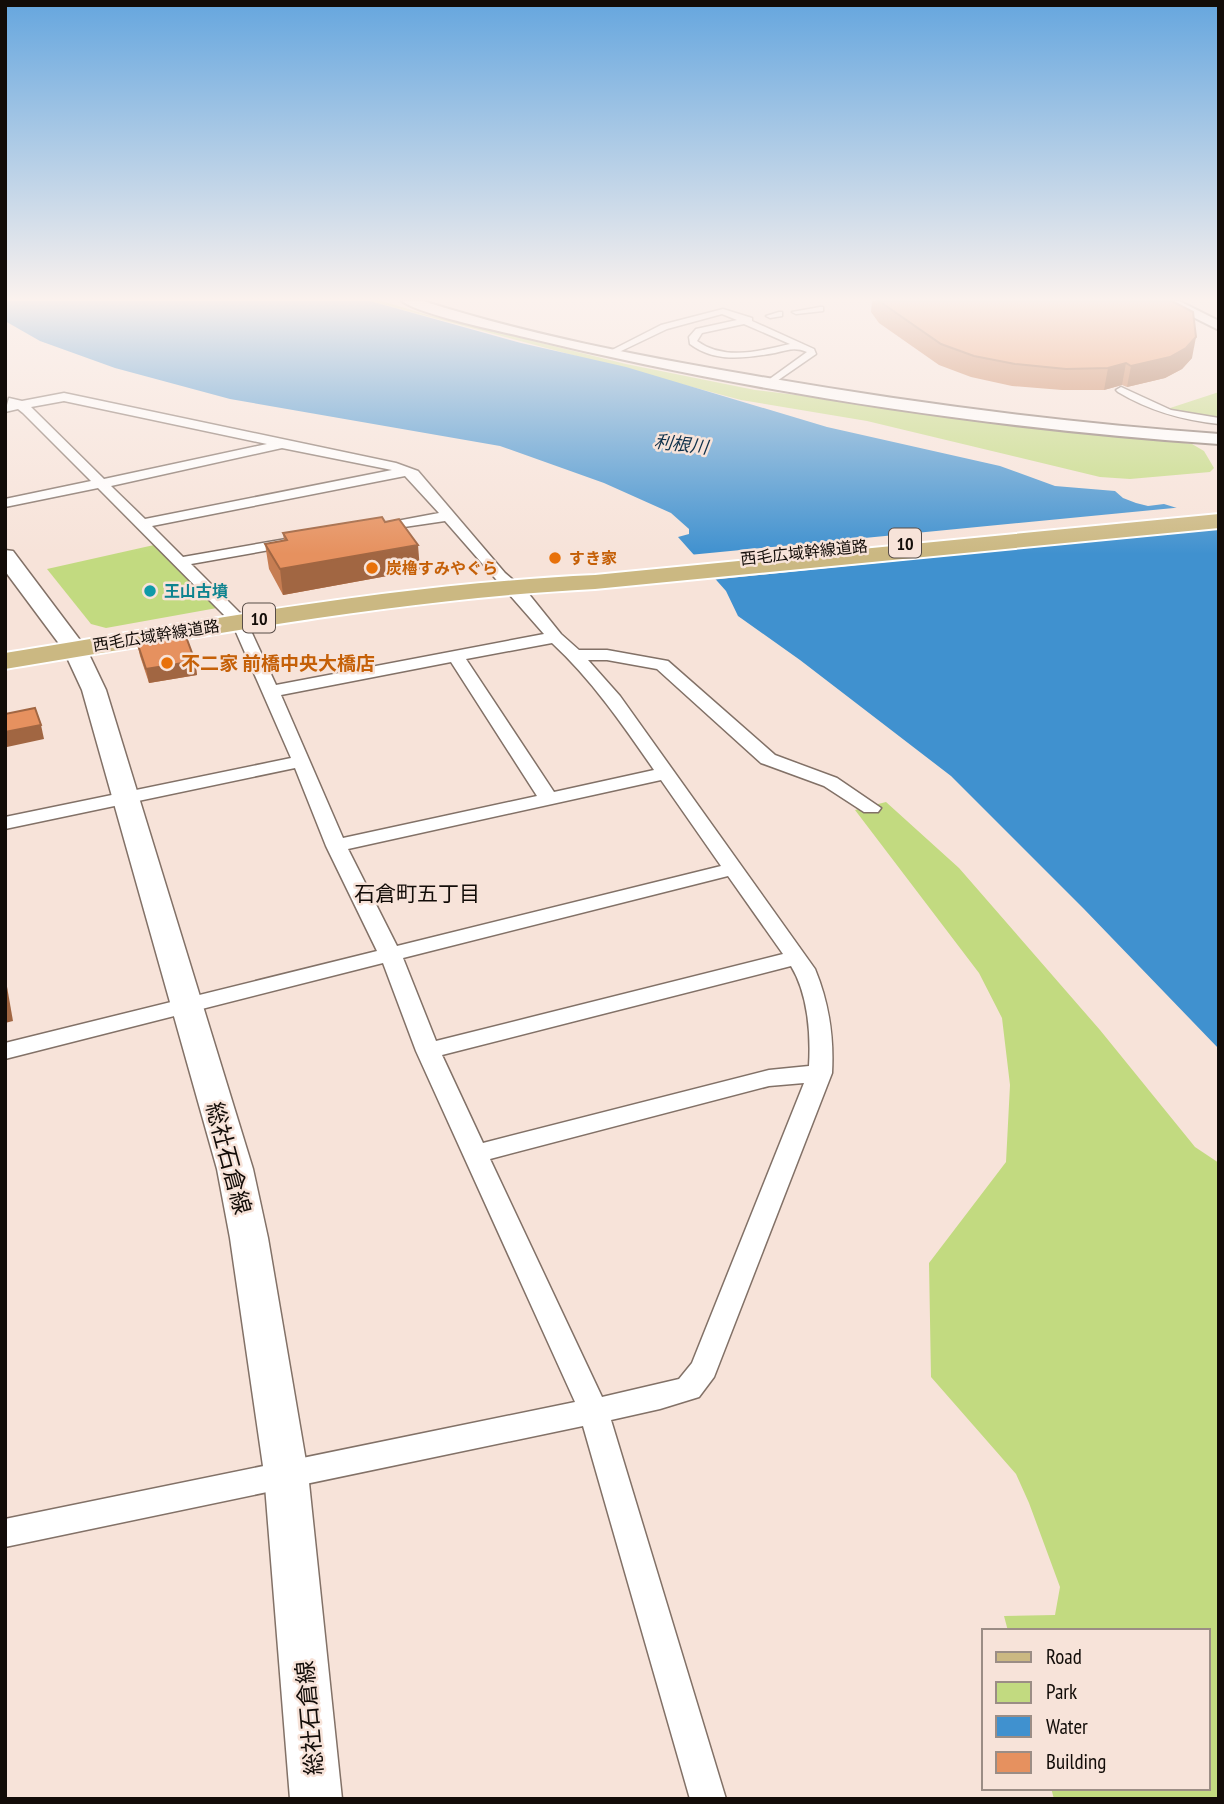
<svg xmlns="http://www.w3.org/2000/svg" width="1224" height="1804" font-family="'PT Sans Narrow','Noto Sans JP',sans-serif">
  <rect width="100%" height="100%" fill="#f7e3d9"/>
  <!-- green -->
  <g fill="#c2da80">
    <path d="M370,301H382L428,315L626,364L755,390L1192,444L1204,451L1214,468L1210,472L1130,479L1100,477L867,421L741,400Z"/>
    <path d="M1219,392V418L1167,409Z"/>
    <path d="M154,545L217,608L106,628L91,624L47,569Z"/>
    <path d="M886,802L959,868L1100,1030L1195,1147L1219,1163V1799H1054L1051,1788H1208V1631H1008L1004,1616L1055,1615L1060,1587L1029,1503L1016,1474L931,1377L929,1263L1006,1162L1010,1085L1002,1018L979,973L855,810Z"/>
  </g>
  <!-- water -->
  <path fill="#4091cf" d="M5,301H370L521,343L626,367L827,427L1000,466L1055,486L1115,491L1123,498L1136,503L1148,506L1164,504L1219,521V1049L1084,909L951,776L800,660L738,616L726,591L678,537L689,534V529L671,513L604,483L500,446L230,399L115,368L40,341L5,321Z"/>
  <!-- pier -->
  <path fill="#f7e3d9" d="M1184,507L1219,517V528L711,580L689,555Z"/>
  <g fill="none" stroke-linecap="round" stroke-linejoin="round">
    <defs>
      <g id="pedestrian">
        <path d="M820,307H823V311L796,314L792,312Z"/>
        <path d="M723,309L752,318V321L814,349L816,354L774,383L769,380L771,378L807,352C795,347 788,350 775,353C746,358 715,363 690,344L689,337L696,329L737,320L722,314L667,329L619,352L612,350L661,325ZM744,324L790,344C760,351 724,361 697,341L702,333Z"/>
        <path d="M779,312H782V316L770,318L766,316Z"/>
        <path d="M1121,387L1171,410L1219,418V424C1182,420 1150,411 1118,392L1116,390Z"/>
      </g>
      <path id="minor" d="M64,393L396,463L418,471L505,573L528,593L561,634L579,650H607L668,661L775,755L837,778L881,808L878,812H864L824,786L761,763L657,669L607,660H588L620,696L815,969C829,1003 834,1036 832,1073L714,1377L699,1397L660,1409L611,1420L726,1799H690L583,1426L5,1547V1519L575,1402L416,1051L383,963L5,1059V1043L377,951L326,846L295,768L5,829V817L291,758L232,623L98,488L5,507V499L91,481L23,413L18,409L5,412L9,398L22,401ZM64,401L267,444L104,479L31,407ZM282,448L392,470L145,519L111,486ZM405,476L439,513L370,526L368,529L370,532L445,521L544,634L276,685L245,618L191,564L292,546L297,545L299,542L297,539L292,538L183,557L152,526ZM552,643C592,680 623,725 654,770L554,792L466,659ZM451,662L537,796L343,838L281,695ZM661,780L721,866L397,946L348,849ZM728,876L783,954L436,1041L403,958ZM791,966C808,994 811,1034 809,1066L769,1070L483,1143L442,1055ZM804,1083L692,1363L679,1379L602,1397L490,1159L769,1086Z"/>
      <g id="tertiary">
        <path d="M402,301H423C529,335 640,356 750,375C905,402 1062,423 1219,434V444C986,428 751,392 524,337C499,331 418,314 402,301Z"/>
        <path d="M1161,301H1179L1219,321V330Z"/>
      </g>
      <path id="secondary" d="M5,550L13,551L86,648L106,690L253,1169L268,1238L308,1473L342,1799H290L264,1473L230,1238L217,1169L82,690L63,649L5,571Z"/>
      <path id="primary" d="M1219,514V528L595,589C396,599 201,637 5,669V653C201,621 397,584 595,575Z"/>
    </defs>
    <!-- pedestrian casing -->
    <use href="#pedestrian" stroke="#827167" stroke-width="3"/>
    <!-- minor casing -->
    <use href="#minor" stroke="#827167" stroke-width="3"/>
    <!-- tertiary casing -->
    <use href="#tertiary" stroke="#827167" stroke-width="4"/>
    <!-- secondary casing -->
    <use href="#secondary" stroke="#827167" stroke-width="3"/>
    <!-- primary casing -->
    <use href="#primary" stroke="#fff" stroke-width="4"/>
    <!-- pedestrian -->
    <use href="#pedestrian" fill="#fff" fill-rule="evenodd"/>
    <!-- minor -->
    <use href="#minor" fill="#fff" fill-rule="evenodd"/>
    <!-- tertiary -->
    <use href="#tertiary" fill="#fff" fill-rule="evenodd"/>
    <!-- secondary -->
    <use href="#secondary" fill="#fff" fill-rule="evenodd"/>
    <!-- primary -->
    <use href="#primary" fill="#cbb882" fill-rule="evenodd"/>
  </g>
  <!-- wall -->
  <g fill="#c67d52">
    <path d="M872,301H1172L1192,358L1182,369L1165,378L1127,387L1122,385L1104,390H1062L1012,386L971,377L939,365L879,323L871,312Z"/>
    <path d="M283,533L420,570L283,595L269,569L265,544L284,541Z"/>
    <path d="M137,642L195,661L197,675L149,683L140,656Z"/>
  </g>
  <!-- shaded-wall -->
  <g fill="#a16642">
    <path d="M1196,337L1192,358L1182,369L1165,378L1127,387L1131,366Z"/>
    <path d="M1126,363L1122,385L1104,390L1108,368Z"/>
    <path d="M418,545L420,570L283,595L280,569Z"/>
    <path d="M195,661L197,675L149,683L146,669Z"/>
    <path d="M41,725L44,739L7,747L5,740V732Z"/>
    <path d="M5,975L13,1021L5,1023Z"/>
  </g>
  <!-- building -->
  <g fill="#e6915f" stroke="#a16642" stroke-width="2">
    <path d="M879,301H1172L1193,312L1196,337L1186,348L1170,357L1131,366L1126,363L1108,368L1066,369L1015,364L974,356L941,344Z"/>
    <path d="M382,517L385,522L399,519L418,545L280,569L265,544L287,540L283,533Z"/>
    <path d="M185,634L195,661L146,669L137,642Z"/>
    <path d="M35,708L41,725L5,732V714Z"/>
    <path d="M5,988L8,1006H5Z"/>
  </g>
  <!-- sky -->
  <linearGradient id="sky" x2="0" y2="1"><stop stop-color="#65a6de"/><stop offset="0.54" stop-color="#fbf2ee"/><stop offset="1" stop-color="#fbf2ee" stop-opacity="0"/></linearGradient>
  <rect width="1224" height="554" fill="url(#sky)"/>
  <!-- markers -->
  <g fill="#e8710a" stroke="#f7e3d9" stroke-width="2.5">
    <circle cx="555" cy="558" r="7"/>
    <circle cx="372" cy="568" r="7"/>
    <circle cx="167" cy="663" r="7"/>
  </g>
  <circle fill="#0f9aa8" stroke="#f7e3d9" stroke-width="2.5" cx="150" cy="591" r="7"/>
  <g text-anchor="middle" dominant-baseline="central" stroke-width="5" stroke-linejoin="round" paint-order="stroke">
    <!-- far-street labels -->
    <g font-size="16" fill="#120c08" stroke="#f7e3d9">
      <text transform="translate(804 552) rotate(-6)">西毛広域幹線道路</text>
      <text transform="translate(156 635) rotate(-9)">西毛広域幹線道路</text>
    </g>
    <!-- far-food labels -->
    <g font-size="16" font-weight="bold" fill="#c56008" stroke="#f7e3d9" text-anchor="start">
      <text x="569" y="558">すき家</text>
      <text x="386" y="568">炭櫓すみやぐら</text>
    </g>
    <!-- far-culture labels -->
    <g font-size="16" font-weight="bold" fill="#0d838f" stroke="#f7e3d9" text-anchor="start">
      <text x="164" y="591">王山古墳</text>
    </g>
    <!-- far-water labels -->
    <g font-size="18" font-style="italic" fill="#0e304a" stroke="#f7e3d9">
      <text transform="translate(681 444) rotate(7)">利根川</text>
    </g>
    <!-- shield labels -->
    <g fill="#f7e3d9" stroke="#574c47" stroke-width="2">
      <rect x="889" y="528.5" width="32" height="29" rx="5"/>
      <rect x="243" y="603.5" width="32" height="29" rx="5"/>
    </g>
    <g font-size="18" font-weight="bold" fill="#120c08">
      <text x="905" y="543">10</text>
      <text x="259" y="618">10</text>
    </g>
    <!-- food labels -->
    <g font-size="19" font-weight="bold" fill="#c56008" stroke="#f7e3d9" text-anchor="start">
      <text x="181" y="663">不二家 前橋中央大橋店</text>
    </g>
    <!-- neighbourhood labels -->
    <g font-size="21" fill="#120c08" stroke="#f7e3d9">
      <text x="417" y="893">石倉町五丁目</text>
    </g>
    <!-- near-street labels -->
    <g font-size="23" fill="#120c08" stroke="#f7e3d9">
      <text transform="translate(229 1158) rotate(75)">総社石倉線</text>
      <text transform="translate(309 1718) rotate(-95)">総社石倉線</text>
    </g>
  </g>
  <!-- border -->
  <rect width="1224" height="1804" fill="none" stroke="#120c08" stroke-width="14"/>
  <!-- legend -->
  <rect x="982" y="1629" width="228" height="161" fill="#f7e3d9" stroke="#9b8d85" stroke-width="2"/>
  <rect x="996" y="1652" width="35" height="10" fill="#cbb882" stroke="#9b8d85" stroke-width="2"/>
  <text x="1046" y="1664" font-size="21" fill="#120c08">Road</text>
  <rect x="996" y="1682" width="35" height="21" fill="#c2da80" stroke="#9b8d85" stroke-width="2"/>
  <text x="1046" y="1699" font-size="21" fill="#120c08">Park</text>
  <rect x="996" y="1716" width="35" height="21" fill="#4091cf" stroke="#9b8d85" stroke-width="2"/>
  <text x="1046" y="1734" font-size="21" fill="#120c08">Water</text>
  <rect x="996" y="1752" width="35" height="21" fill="#e6915f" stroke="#9b8d85" stroke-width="2"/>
  <text x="1046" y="1769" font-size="21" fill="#120c08">Building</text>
</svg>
